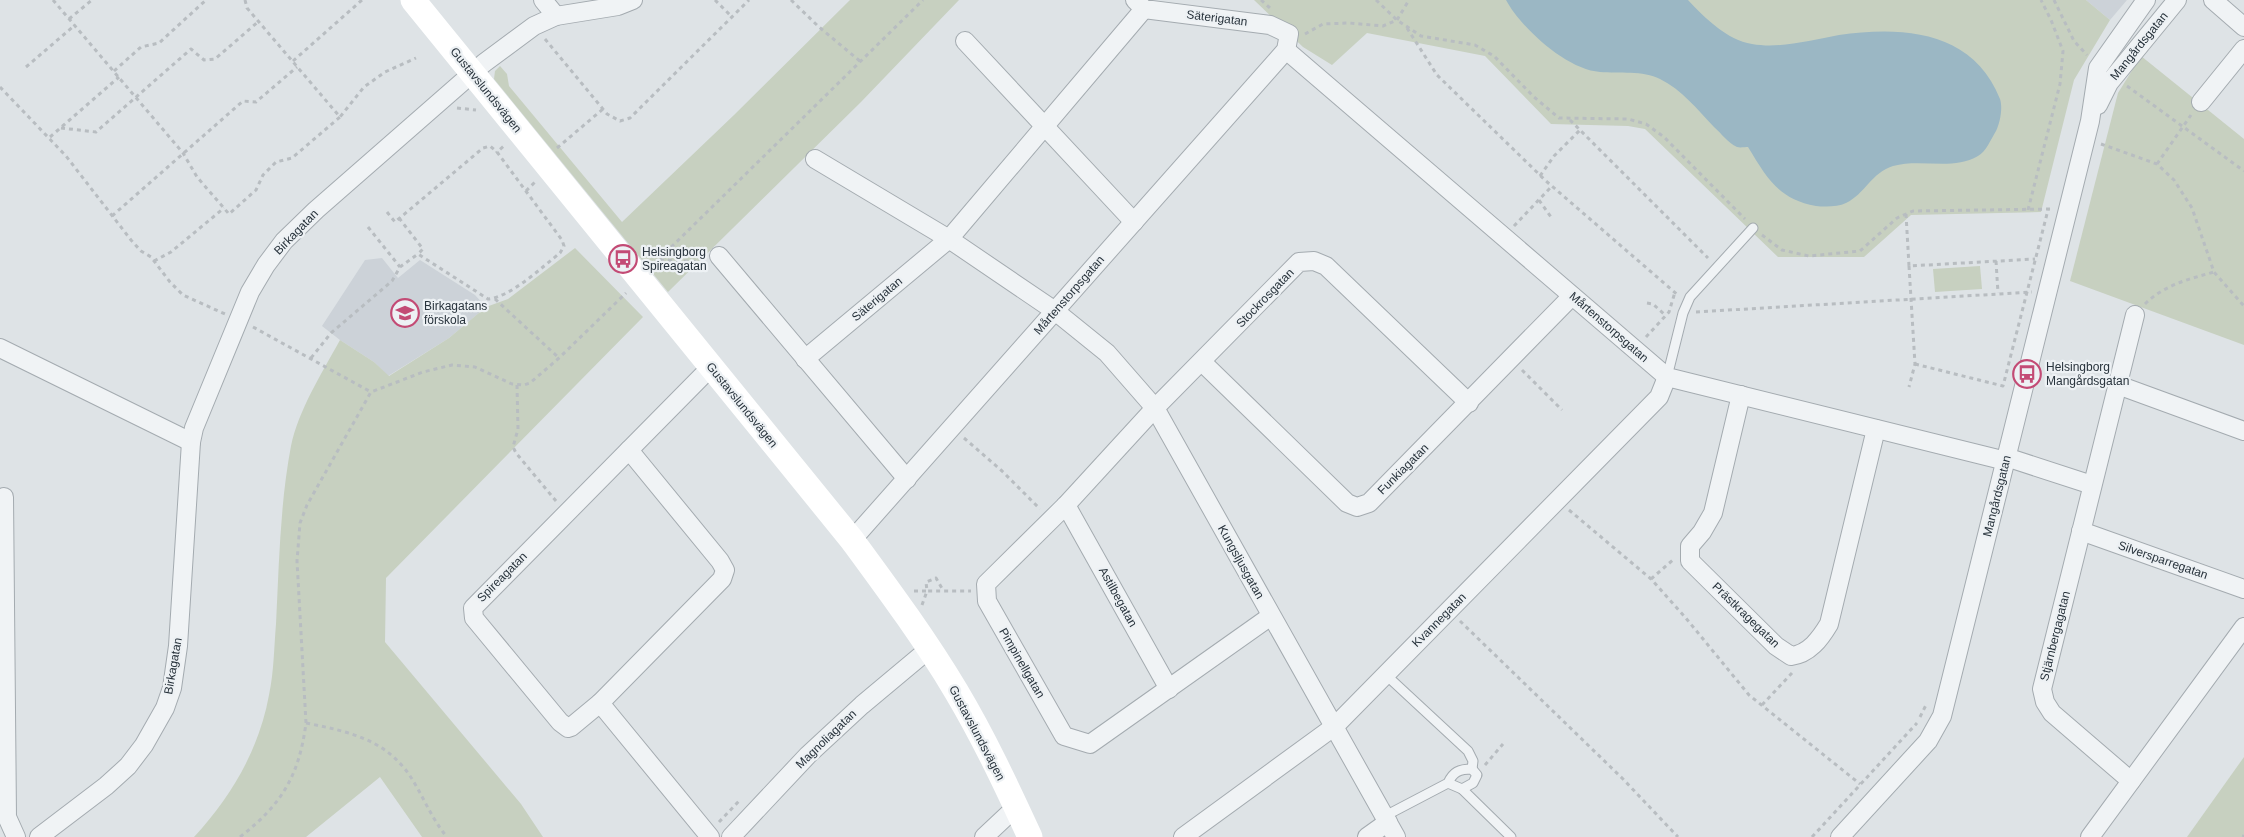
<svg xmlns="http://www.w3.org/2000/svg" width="2244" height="837" font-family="Arial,sans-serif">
  <rect width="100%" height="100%" fill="#dee3e6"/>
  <!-- built -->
  <g fill="#ccd2d8">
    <path d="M2086,0H2127L2110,20Z"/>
    <path d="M382,258L398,278L420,260L475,295L486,307L449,338L388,376L374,362L340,340L322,326L365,260Z"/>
  </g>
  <!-- green -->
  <g fill="#c7d0c0">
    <path d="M850,0H959L861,102L668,292L494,79L495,71L500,66L507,74L509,86L622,222L734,115Z"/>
    <path d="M1254,0H2086L2110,20L2074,80L2041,212L1911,215L1864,257H1778L1645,129L1628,126L1551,124L1485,56L1367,33L1332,65L1303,47Z"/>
    <path d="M2141,56L2244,139V345L2070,281L2118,93Z"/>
    <path d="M575,248L643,317L386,578L385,642L521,804L543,837H422L380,777L306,837H194C231,797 259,750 269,695C274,672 274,647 276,624C279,565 280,504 291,446C298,411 323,371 340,340L374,362L389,376L449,338L486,307L508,299Z"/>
    <path d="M1980,266L1982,289L1935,292L1933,269Z"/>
    <path d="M2244,757V837H2187Z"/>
  </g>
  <!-- water -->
  <path fill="#9bb7c4" d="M1506,0H1688C1705,18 1727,40 1752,44C1780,49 1811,40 1839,35C1902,26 1973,30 2000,99C2003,108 2000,123 1996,131C1991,139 1986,152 1978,156C1952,171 1921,158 1893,166C1871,173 1865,194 1846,203C1838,207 1825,207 1816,206C1778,199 1767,178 1748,147C1745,147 1740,148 1737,147C1728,143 1721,133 1714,127C1697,109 1682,90 1660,79C1643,70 1619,74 1600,72C1567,70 1521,28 1506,0Z"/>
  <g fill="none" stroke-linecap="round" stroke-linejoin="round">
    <defs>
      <g id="lane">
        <path d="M1667,377L1683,313L1690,297L1753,228"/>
        <path d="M1385,674L1468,751L1473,761L1472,769"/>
        <path d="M1462,789L1511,837"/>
        <path d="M1385,816L1448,783L1462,789L1473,783L1477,775L1472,769C1459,769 1453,772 1448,783"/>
      </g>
      <g id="street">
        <path d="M543,0L556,16"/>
        <path d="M2213,0L2244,27"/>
        <path d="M965,41L1134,222"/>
        <path d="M1286,50L1667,377L2006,461"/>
        <path d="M2201,102L2244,49"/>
        <path d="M2098,105L2109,83L2177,0"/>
        <path d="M815,159L949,239L1055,311L1107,353L1155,408L1396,837"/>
        <path d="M719,256L907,479"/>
        <path d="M0,348L191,442"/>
        <path d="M805,359L949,239L1144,9"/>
        <path d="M1202,362L1347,503L1357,507L1369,503L1572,296"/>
        <path d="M2118,385L2244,431"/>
        <path d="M1741,395L1713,513L1702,532L1690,546V561L1776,646L1791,656C1809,654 1820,639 1829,624L1876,429"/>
        <path d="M2006,457L2092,485"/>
        <path d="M4,497L7,817L16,837"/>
        <path d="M1066,505L1169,689"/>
        <path d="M2081,531L2244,589"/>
        <path d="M852,540L1286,50L1289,34L1270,25L1144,9L1135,0"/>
        <path d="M1271,616L1090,744L1064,736L987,601L986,584L1066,505L1155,408L1299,262L1314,261L1326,266L1469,403"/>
        <path d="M600,703L722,579L725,570L720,561L629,450"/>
        <path d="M2131,781L2052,713L2045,702L2042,689L2135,315"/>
        <path d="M39,837L106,786L128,766L144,745L165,708L172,688L178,646L191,442L194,428L250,292L266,265L284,241L316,210L484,63L534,26L556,16L618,6L633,0"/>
        <path d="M710,837L600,703L571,727L568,728L560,722L474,618L473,608L711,367"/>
        <path d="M731,837L808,755L862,705L929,649"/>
        <path d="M984,837L1016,807"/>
        <path d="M1183,837L1335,726L1659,397L1667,377"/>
        <path d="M1367,837L1388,822"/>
        <path d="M1840,837L1928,741L1942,716L2090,121L2098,68L2146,0"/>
        <path d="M2090,837L2244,627"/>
      </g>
    </defs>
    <!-- lane casing -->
    <use href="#lane" stroke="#a4abb0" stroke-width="11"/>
    <!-- street casing -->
    <use href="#street" stroke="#a4abb0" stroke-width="20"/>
    <!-- path -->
    <g stroke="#b8bdc1" stroke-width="3" stroke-dasharray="4 4" stroke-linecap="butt">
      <path d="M53,0L183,153L197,177L229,214L256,190L263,175L276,162L292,158L340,117"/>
      <path d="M245,0L247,8L340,117L364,87L385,72L416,58"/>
      <path d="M715,0L732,17"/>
      <path d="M791,0L819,27L861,62"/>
      <path d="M1261,0L1270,8"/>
      <path d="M1376,0L1397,20L1421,36L1475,45L1494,56L1534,97L1559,118L1628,119L1646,124L1664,137L1745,219"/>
      <path d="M2054,0L2074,41L2087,55"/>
      <path d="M69,19L92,0"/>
      <path d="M1407,28L1437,75L1546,181L1679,296"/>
      <path d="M1305,34L1323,24L1349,23L1383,26L1397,20L1409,0"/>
      <path d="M545,39L607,114L620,121L630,118L749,0"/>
      <path d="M293,61L362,0"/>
      <path d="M26,67L75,25"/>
      <path d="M114,71L141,47L159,43L206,0"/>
      <path d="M2127,86L2244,171"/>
      <path d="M0,87L66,156L131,240L141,251L151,257L170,282L183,295L225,314"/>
      <path d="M457,108L476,110"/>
      <path d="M1570,120L1708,258"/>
      <path d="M61,128L96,132L191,49L204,60L215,59L259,21"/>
      <path d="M50,137L119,77"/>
      <path d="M2101,144L2157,164L2174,180L2192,208L2214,272L2244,306"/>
      <path d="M557,148L603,109"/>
      <path d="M2157,164L2191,115"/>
      <path d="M1540,176L1554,156L1580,130"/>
      <path d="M526,191L536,181"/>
      <path d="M1539,200L1551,217"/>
      <path d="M2028,210L2060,84L2063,51L2051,20L2041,0"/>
      <path d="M387,212L395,222L483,148L490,146L497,152"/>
      <path d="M1906,214L1909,266L2035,259"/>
      <path d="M112,216L243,101L256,102L297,67"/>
      <path d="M399,218L423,249L418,254"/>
      <path d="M1514,226L1552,186"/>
      <path d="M368,227L400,267"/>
      <path d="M1762,235L1782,250L1809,256L1860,251L1897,218L1913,211L2051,209"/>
      <path d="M660,260L704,262"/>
      <path d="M154,261L171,252L224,208"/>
      <path d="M1996,261L1998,293"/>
      <path d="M654,264L923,0"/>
      <path d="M1909,266L1915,364L1909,387"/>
      <path d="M495,299L559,358"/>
      <path d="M1647,303L1653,304L1665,315"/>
      <path d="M2145,304C2164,285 2189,279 2214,272"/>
      <path d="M1696,312L2032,292"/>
      <path d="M253,327L371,392"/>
      <path d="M1646,337L1669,312L1675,292"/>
      <path d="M311,358L331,333L392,281L400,267L418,254L488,299C511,297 542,267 560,253L564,246L562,240L497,152L505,145"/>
      <path d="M1915,364L2003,386L2048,210"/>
      <path d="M1522,370L1562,410"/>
      <path d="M517,385L518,429L513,447L516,453L556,501"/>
      <path d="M964,438L1002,471L1040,509"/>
      <path d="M1569,510L1651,579L1685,617L1749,695L1860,784"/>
      <path d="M1651,579L1674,559"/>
      <path d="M914,591H927L926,582L936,578L943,590"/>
      <path d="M922,605L927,591H971"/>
      <path d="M1460,621L1623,779L1678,837"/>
      <path d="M1762,705L1792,673"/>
      <path d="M1920,717L1927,703"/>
      <path d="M306,723C351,732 390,740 415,784C426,803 433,820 447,837"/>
      <path d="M1485,765L1503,744"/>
      <path d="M719,822L739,801"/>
      <path d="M240,837C282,804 299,776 306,723L297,561L300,523L307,505L371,392L423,372L452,365L475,367L512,384L524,385L530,383L559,358L626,293"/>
      <path d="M1812,837L1917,723"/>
      <path d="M2243,837L2244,835"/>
    </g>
    <!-- lane -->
    <use href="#lane" stroke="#f0f3f5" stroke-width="9"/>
    <!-- street -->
    <use href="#street" stroke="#f0f3f5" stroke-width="18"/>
    <!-- secondary -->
    <path stroke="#fff" stroke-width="25" d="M413,0L852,540C888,589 925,639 956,691C984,738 1007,787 1030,837"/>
  </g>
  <!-- icons -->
  <defs>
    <symbol id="bus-ring" viewBox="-11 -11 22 22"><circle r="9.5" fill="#edf1f4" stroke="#c34b75" stroke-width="1.5"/><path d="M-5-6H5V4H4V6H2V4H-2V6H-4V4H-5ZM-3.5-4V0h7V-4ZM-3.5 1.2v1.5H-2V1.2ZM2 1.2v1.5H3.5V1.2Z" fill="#c34b75"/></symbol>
    <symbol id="school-ring" viewBox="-11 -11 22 22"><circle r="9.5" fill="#edf1f4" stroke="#c34b75" stroke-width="1.5"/><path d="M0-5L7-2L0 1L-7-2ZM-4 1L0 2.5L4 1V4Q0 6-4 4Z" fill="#c34b75"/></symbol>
  </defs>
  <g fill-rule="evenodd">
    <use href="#bus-ring" x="607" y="243" width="32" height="32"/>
    <use href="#school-ring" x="389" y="297" width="32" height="32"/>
    <use href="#bus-ring" x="2011" y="358" width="32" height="32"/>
  </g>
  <g text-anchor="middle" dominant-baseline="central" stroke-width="4.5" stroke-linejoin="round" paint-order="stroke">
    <!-- street labels -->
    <g font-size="12" fill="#28333c" stroke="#edf1f4">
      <text transform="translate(1217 18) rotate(7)">Säterigatan</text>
      <text transform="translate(2139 46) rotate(-51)">Mangårdsgatan</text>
      <text transform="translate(486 90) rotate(51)">Gustavslundsvägen</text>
      <text transform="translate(296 232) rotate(-46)">Birkagatan</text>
      <text transform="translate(1069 295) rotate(-49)">Mårtenstorpsgatan</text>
      <text transform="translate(1265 298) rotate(-46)">Stockrosgatan</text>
      <text transform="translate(877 299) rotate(-40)">Säterigatan</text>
      <text transform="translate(1609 327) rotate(41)">Mårtenstorpsgatan</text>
      <text transform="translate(742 405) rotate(51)">Gustavslundsvägen</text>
      <text transform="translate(1403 469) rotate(-45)">Funkiagatan</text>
      <text transform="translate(1997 496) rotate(-76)">Mangårdsgatan</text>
      <text transform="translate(2163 560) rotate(19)">Silversparregatan</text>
      <text transform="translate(1241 562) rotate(61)">Kungsljusgatan</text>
      <text transform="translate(502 577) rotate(-45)">Spireagatan</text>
      <text transform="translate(1118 597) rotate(61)">Astilbegatan</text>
      <text transform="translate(1746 615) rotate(44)">Prästkragegatan</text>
      <text transform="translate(1439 620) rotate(-45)">Kvannegatan</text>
      <text transform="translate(2055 636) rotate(-76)">Stjärnbergagatan</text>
      <text transform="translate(1022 663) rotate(60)">Pimpinellgatan</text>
      <text transform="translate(173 666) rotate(-80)">Birkagatan</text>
      <text transform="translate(977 733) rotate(62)">Gustavslundsvägen</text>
      <text transform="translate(826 739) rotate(-44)">Magnoliagatan</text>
    </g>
    <!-- poi labels -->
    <g font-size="12" fill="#28333c" stroke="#edf1f4" text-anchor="start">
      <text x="642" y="252">Helsingborg<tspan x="642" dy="14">Spireagatan</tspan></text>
      <text x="424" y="306">Birkagatans<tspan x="424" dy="14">förskola</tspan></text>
      <text x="2046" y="367">Helsingborg<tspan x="2046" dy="14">Mangårdsgatan</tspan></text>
    </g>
  </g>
</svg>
